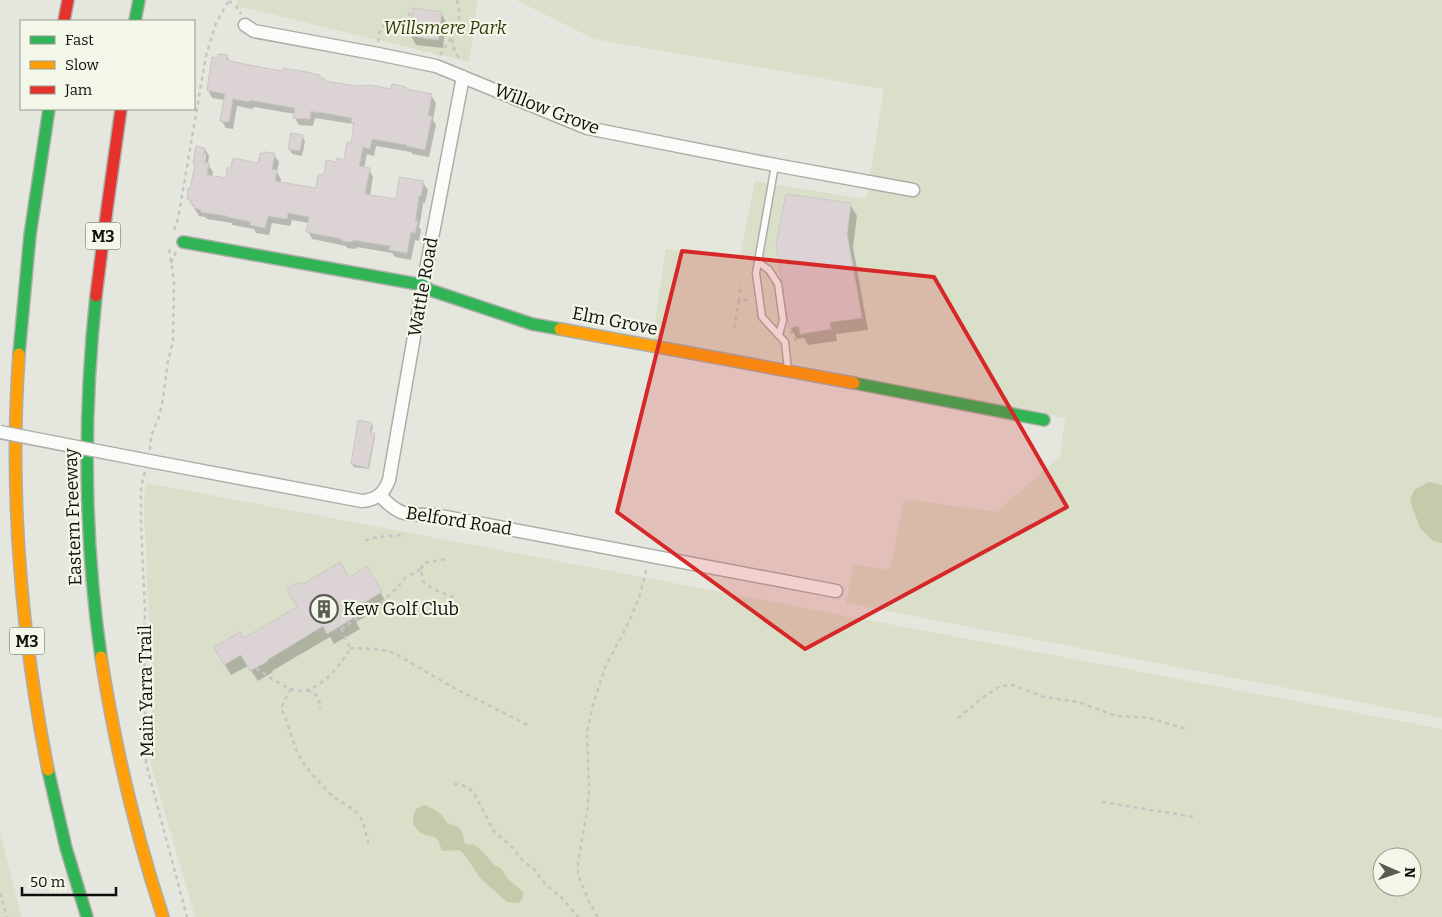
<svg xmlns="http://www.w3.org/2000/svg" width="1442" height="917" font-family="Bitter,serif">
  <rect width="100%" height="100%" fill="#e5e6de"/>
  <!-- green -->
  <g fill="#dadfca" fill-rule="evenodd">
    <path d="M237,0H478L469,62L237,6Z"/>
    <path d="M516,0H1442V718L846,603L853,564L890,570L904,499L997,512L1060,456L1065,418L812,367L652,340L666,249L739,260L755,181L866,199L884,89L594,39Z"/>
    <path d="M147,483L1442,729V917H195L151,765L152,639C147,609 147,578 146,547C145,531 141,496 147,483ZM1382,857H1412V887H1382Z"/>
    <path d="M0,831L21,917H0Z"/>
  </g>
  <!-- water -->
  <g fill="#c3cbaa">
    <path d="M1429,482L1442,485V543L1433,541L1420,528L1410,501L1414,490Z"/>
    <path d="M426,805L441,814L447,823C462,828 462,829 465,844L475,845L484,853L494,865L502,869L506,877L523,892V898L519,903L507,902L480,878L464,854L459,850L442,851C436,829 432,841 418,831C416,829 415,826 413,824C414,812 413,808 426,805Z"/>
  </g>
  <!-- shadow -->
  <g fill="#0003" fill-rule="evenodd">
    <path d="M441,13L446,22L443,48L416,45L411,36Z"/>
    <path d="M227,56L230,62L275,71L319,77L325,82L392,91L406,88L407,91L431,95L436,103L433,120L436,125L429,157L412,154L411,152L376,146L374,156L367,154L364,168L369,169L373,177L370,196L397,201L423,183L428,190L425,203H423L421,218L419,227L421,230L419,241L415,240L411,260L395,257L392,253L357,247L356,249L347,248L346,246L312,239L308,231L309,223L292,220L290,226L272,223L269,235L256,233L254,229L232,225V223L207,219L205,217L199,216L188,198L191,190L196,166L194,164L205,149L209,156L208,164L213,172L212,177L227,179L259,165L274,155L279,162L277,172L281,179L280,183L317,189L325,175L337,164L345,161L352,144L355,127L353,124L315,118L313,126L299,125L295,118V114L254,107L253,109L237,106L233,129L226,128L221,120L225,100L212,98L208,90L218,59ZM203,154H206L204,168H201Z"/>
    <path d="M302,136L305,141L302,156L292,154L289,148Z"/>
    <path d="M850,204L857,216L853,247L868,330L836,334L837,341L808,345L804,338L797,339L790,327Z"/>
    <path d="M372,424L373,426L371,434H374L375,437L369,469L354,467L352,464Z"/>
    <path d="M366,568L387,604L356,622L360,629L334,644L330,637L272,671L273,672L258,681L248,666L231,675L215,648L243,640L298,607L300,587L348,578Z"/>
  </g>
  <!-- building -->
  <g fill="#dcd3d4" stroke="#cac7c5">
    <path d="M413,8L442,12L438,40L410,36Z"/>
    <path d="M218,54L227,55V60L234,62L276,70L283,71V68L312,73V74L320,75V78L325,79V81L357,86L370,85L391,89L392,84L406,87V89L432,94L428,116H432L425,150L406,146L407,145L372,139L370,149L363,147L359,166L370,168L365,194L396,199L399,177L424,181L421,196H419L417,210L415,221H418L415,233L411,232L407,253L389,250L390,246L353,240L352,242L342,241V239L306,232L309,217L288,213L287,219L268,216L265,228L250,225L251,222L227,217V216L201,212V210L194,208V205L191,204V200L187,199L188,188L190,189L195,164H193L196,146L205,148L203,162L209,163L207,175L226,178L227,168H231L233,158L258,163L260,153L264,154V152L275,153L272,169L277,170L275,181L316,188L318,175L324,174L326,160L336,162L337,158L344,160L347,142L351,143L354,123H351L352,118L319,112V113L311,111L310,119L293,118L295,108L250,100L249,102L233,99L229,122L220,121L225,94L207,90L212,57L217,58Z"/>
    <path d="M291,133L303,135L300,151L288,149Z"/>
    <path d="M786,194L851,203L847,234L862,318L830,322L831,329L800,334L799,326L789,328L776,244Z"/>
    <path d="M358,420L372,423L370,433H375L368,468L351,464Z"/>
    <path d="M340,562L349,577L367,566L382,592L351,610L355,617L327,634L323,626L267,660L268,661L250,671L241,655L224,665L214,647L240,632L244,638L297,607L287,589L299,582L301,585Z"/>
  </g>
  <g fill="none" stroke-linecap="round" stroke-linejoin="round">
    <defs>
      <g id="lane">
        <path d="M775,165L756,273L762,317L785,342L788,370"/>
        <path d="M758,262L769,270L778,284L783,320L779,335"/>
      </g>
      <g id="street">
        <path d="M245,25L254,31L378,54L436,66L587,128L775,165L913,190"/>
        <path d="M139,459L362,501C376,500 384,494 389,480L423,285L463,77"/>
        <path d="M380,495C399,517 408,515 435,515L836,591"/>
      </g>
      <g id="fast">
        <path d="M135,21L139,0"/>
        <path d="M183,242L423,285L430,290L532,324L560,329"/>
        <path d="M96,296C83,417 84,537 101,657"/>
        <path d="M19,354L30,235L49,109"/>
        <path d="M854,383L1044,420"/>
        <path d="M48,770L66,848L87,917"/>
      </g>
      <g id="slow">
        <path d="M560,329L854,383"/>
        <path d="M19,354C9,494 21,633 48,770"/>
        <path d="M101,657C115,746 135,832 163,917"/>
      </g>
      <g id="jam">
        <path d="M64,21L68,0"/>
        <path d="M96,296L107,209L121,109"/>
      </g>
    </defs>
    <!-- lane casing -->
    <use href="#lane" stroke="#adaea8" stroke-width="9"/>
    <!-- street casing -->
    <use href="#street" stroke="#adaea8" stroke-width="15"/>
    <!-- fast casing -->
    <use href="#fast" stroke="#adaea8" stroke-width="14"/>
    <!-- slow casing -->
    <use href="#slow" stroke="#adaea8" stroke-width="14"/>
    <!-- jam casing -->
    <use href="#jam" stroke="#adaea8" stroke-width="14"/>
    <!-- path -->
    <g stroke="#c5c5c3" stroke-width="2.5" stroke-dasharray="4 4" stroke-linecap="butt">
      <path d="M229,1L236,6L241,14"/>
      <path d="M452,39C453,47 455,55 462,60"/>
      <path d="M378,42L379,33L384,26L391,24H405L410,13"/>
      <path d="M440,55L454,33L460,14L457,0"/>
      <path d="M174,230L178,219L206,56L216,23L229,0"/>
      <path d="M171,263L176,252"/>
      <path d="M739,301L741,284"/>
      <path d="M734,328L739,301L750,299"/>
      <path d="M790,331C795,335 796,340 796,346"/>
      <path d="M150,450L151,436L159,417L163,399L168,361L173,341L174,281L169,249"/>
      <path d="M145,472L141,487V525L145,612L144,640L146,763L187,917"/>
      <path d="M365,540L378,537L402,535"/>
      <path d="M421,569L424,563L446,559"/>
      <path d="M341,629L378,605L396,589L405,578L421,569L423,581L433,589L453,597"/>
      <path d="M350,648L374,649L388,651L398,655L452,687L528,725"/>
      <path d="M256,668C265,674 287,690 297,691C318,693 342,665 350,648L340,626"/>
      <path d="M291,689L284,701L281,709C290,725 292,744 301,759C309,772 322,787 334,797C343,804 356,808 361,819C365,826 366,836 369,845"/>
      <path d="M307,690C318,694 320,699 320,710"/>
      <path d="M958,718L982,698L1000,686L1013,685L1044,697L1078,702L1116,716L1149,718L1186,729"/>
      <path d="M454,784L462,785L469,788L474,793L493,830L514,849L520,858L534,869L546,885L561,897L578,917"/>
      <path d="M1102,802L1194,817"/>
      <path d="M0,893L7,917"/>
      <path d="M598,917L589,902L578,875V861L588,807L589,789L587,733L593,705L606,665L625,630L639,598L647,567"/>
    </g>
    <!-- lane -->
    <use href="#lane" stroke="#fbfbfa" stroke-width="6"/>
    <!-- street -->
    <use href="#street" stroke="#fbfbfa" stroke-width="12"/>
    <!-- fast -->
    <use href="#fast" stroke="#30b455" stroke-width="11"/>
    <!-- slow -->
    <use href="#slow" stroke="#ff9f0a" stroke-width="11"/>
    <!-- jam -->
    <use href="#jam" stroke="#e5322d" stroke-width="11"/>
    <defs>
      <path id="street-bridge" d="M0,432L139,459"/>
    </defs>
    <!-- street-bridge casing -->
    <use href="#street-bridge" stroke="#adaea8" stroke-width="15" stroke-linecap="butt"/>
    <!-- street-bridge -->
    <use href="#street-bridge" stroke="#fbfbfa" stroke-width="12"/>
  </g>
  <!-- marked area -->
  <path fill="#d62828" fill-opacity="0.2" stroke="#d62828" stroke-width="4" stroke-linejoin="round" d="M682,251L934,277L1067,507L805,649L617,512Z"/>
  <!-- icons -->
  <defs>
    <symbol id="building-ring" viewBox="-11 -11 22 22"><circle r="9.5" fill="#f3f7e9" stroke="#595a54" stroke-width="1.5"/><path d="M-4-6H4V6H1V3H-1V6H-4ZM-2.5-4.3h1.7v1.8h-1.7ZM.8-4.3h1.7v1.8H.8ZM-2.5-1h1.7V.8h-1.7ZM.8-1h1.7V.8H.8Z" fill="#595a54"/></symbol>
  </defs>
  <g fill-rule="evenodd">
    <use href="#building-ring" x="308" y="593" width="32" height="32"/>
  </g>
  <g text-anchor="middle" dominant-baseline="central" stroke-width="4.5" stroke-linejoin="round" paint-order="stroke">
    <!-- shield labels -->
    <g fill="#f3f7e9" stroke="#52554d" stroke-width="1">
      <rect x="85.5" y="222.5" width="35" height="27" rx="4"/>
      <rect x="9.5" y="627.5" width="35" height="27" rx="4"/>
    </g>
    <g font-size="16" font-weight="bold" fill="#0d0f0a">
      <text x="103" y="236">M3</text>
      <text x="27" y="641">M3</text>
    </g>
    <!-- park labels -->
    <g font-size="18" font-style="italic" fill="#333c09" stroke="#f3f7e9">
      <text x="445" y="28">Willsmere Park</text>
    </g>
    <!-- street labels -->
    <g font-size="18" fill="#0d0f0a" stroke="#f3f7e9">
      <text transform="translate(547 109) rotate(21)">Willow Grove</text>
      <text transform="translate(423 287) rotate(-80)">Wattle Road</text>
      <text transform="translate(615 321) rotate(11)">Elm Grove</text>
      <text transform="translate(73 517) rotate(-92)">Eastern Freeway</text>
      <text transform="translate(459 521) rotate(9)">Belford Road</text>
      <text transform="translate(146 691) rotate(-91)">Main Yarra Trail</text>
    </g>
    <!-- poi labels -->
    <g font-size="18" fill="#0d0f0a" stroke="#f3f7e9" text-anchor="start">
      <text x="343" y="609">Kew Golf Club</text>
    </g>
  </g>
  <!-- legend -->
  <rect x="20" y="20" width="175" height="90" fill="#f3f7e9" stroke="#979a90"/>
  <rect x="30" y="36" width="25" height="8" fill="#30b455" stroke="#979a90"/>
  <text x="65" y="45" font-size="15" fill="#0d0f0a">Fast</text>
  <rect x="30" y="61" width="25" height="8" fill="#ff9f0a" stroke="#979a90"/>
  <text x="65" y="70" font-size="15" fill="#0d0f0a">Slow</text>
  <rect x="30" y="86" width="25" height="8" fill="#e5322d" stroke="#979a90"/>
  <text x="65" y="95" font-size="15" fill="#0d0f0a">Jam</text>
  <!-- north arrow -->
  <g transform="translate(1397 872) rotate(92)"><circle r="24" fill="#f3f7e9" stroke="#979a90"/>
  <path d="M0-4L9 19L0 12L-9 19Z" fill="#595a54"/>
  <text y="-8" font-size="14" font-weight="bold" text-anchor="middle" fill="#0d0f0a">N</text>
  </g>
  <!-- scale -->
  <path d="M22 887v8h94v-8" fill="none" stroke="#0d0f0a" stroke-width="2.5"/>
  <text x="30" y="887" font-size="15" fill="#0d0f0a" stroke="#f3f7e9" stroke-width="4" paint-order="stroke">50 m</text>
</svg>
